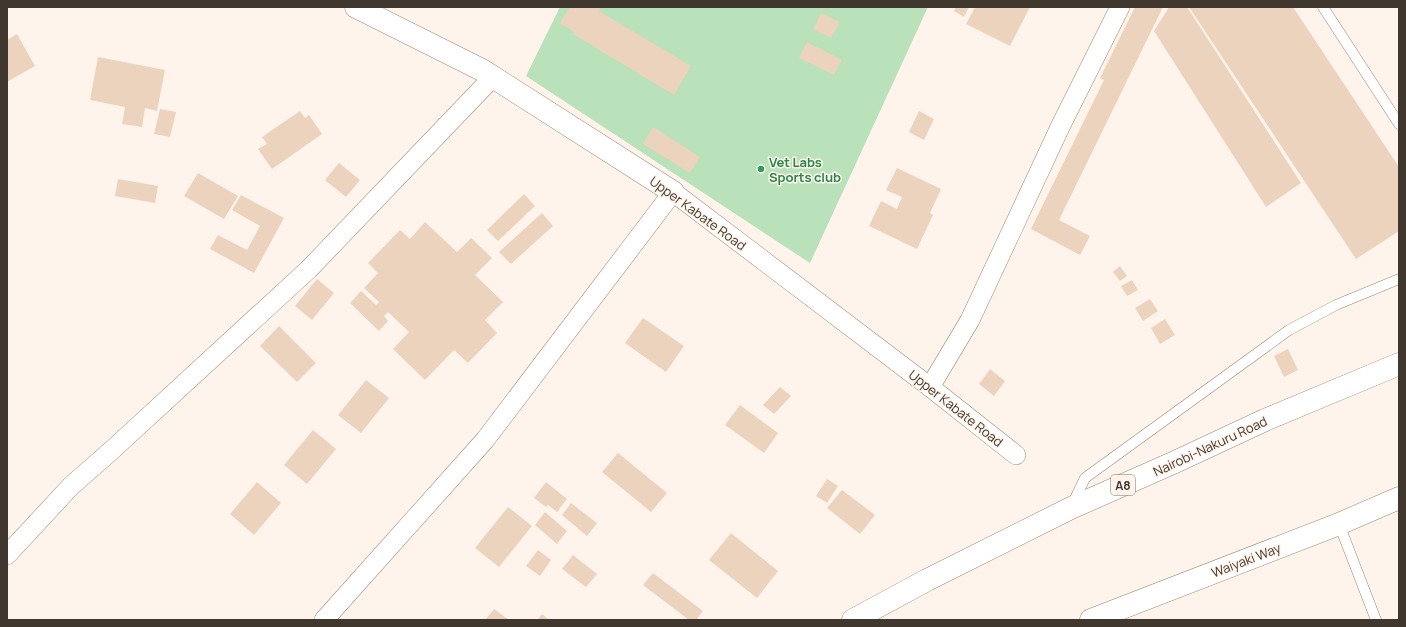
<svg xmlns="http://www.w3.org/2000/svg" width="1406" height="627" font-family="Manrope,sans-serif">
  <rect width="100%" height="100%" fill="#fef4eb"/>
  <!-- green -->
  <path fill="#b9e1ba" d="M560,7H928L810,263L526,76Z"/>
  <!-- building -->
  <g fill="#ebd3bd">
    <path d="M570,7H601L599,11L691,66L674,95L573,34L574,32L560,23Z"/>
    <path d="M956,7H969L964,17L954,11Z"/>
    <path d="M975,7H1030L1010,46L966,24Z"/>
    <path d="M1135,7H1163L1059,220L1090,236L1080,255L1031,229L1104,80L1100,78Z"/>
    <path d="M1169,7H1187L1301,183L1266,207L1154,31Z"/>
    <path d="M1189,7H1293L1399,167V231L1356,259Z"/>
    <path d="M821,13L840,22L831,38L813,29Z"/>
    <path d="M17,34L35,66L7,82V40Z"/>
    <path d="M807,42L842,60L834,75L799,58Z"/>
    <path d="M98,57L165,70L157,111L145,108L142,127L122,124L125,107L90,100Z"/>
    <path d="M160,109L176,112L170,137L154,134Z"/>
    <path d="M300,111L305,118L309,115L322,134L272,169L258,149L267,144L262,137Z"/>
    <path d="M919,111L934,119L924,140L909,132Z"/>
    <path d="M653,127L700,157L690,173L643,144Z"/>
    <path d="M339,163L360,180L346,197L325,180Z"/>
    <path d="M897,168L941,189L930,213L933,215L917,249L869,226L881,201L897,209L902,197L886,190Z"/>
    <path d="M198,173L238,196L224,219L184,196Z"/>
    <path d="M118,179L158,186L155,203L115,196Z"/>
    <path d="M524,194L535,206L498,241L487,230Z"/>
    <path d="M241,195L284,218L254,273L210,249L218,235L247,250L260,226L232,210Z"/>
    <path d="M542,213L553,226L511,264L499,252Z"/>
    <path d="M425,222L457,252L471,238L492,258L475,275L503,302L485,320L497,333L468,363L454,350L425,380L393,349L409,332L388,312L384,316L388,321L379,331L350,303L361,291L376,305L379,302L364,288L378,273L368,263L400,230L410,239Z"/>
    <path d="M1120,266L1127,276L1120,281L1113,272Z"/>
    <path d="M317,279L334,293L312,320L295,306Z"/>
    <path d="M1132,280L1138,290L1127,296L1121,286Z"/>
    <path d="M1150,299L1158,311L1143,321L1135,308Z"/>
    <path d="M643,318L684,346L666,372L625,343Z"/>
    <path d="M1165,319L1175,335L1160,344L1151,328Z"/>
    <path d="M279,326L316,363L297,382L260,346Z"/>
    <path d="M1288,349L1298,370L1284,377L1274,356Z"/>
    <path d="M990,369L1005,381L994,396L979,384Z"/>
    <path d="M366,380L389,398L361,433L338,415Z"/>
    <path d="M780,387L791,396L774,414L763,405Z"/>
    <path d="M740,405L778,433L764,453L725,425Z"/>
    <path d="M313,430L336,449L307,484L284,465Z"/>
    <path d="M618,453L667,493L651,512L602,472Z"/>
    <path d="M827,479L838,486L827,503L816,496Z"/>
    <path d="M257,482L281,503L254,535L230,514Z"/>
    <path d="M546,482L567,499L557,512L548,505L546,507L534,498Z"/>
    <path d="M842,490L875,515L860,534L827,508Z"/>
    <path d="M571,503L597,523L587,536L562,515Z"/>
    <path d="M508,507L532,526L499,567L475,548Z"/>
    <path d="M545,512L567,531L557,544L535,525Z"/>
    <path d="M731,533L778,571L757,598L709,560Z"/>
    <path d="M538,550L551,560L540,576L526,566Z"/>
    <path d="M573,555L597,574L586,587L562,569Z"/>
    <path d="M653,573L703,611L696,620H689L643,585Z"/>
    <path d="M494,609L509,620H485Z"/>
    <path d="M542,614L549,620H537Z"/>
  </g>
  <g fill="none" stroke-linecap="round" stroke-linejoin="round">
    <defs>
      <g id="service">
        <path d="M1323,7L1399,124"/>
        <path d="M1072,505L1085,478L1289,330L1336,305L1399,279"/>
        <path d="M1339,524L1376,620"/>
      </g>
      <g id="minor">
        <path d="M930,387L970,320L1061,125L1120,7"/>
        <path d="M7,555L71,486L112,450L309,269L493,77"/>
        <path d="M324,620L485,440L673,192L930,387L1016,455"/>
      </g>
      <path id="tertiary" d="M356,7L482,70L673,192"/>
      <g id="trunk">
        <path d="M853,620L927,580L1071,508L1175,462L1265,420L1399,364"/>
        <path d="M1091,620L1339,524L1399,498"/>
      </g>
    </defs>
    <!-- service casing -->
    <use href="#service" stroke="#9e8974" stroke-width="11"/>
    <!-- minor casing -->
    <use href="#minor" stroke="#9e8974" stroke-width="20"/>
    <!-- tertiary casing -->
    <use href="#tertiary" stroke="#9e8974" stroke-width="23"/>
    <!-- trunk casing -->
    <use href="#trunk" stroke="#9e8974" stroke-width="23"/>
    <!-- service -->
    <use href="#service" stroke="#fff" stroke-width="10"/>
    <!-- minor -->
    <use href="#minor" stroke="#fff" stroke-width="19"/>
    <!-- tertiary -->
    <use href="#tertiary" stroke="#fff" stroke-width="22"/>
    <!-- trunk -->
    <use href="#trunk" stroke="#fff" stroke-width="22"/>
  </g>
  <!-- markers -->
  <circle fill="#2e9e5b" stroke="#fef4eb" stroke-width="1.5" cx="761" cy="169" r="4"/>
  <g text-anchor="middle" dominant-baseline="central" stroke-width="3" stroke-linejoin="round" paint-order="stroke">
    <!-- shield labels -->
    <rect fill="#fef4eb" stroke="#797067" stroke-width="1" x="1111" y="475" width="24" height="20" rx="3"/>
    <g font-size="12" font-weight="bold" fill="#40372e">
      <text x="1123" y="485">A8</text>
    </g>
    <!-- leisure labels -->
    <g font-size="13" font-weight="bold" fill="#27864d" stroke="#fef4eb" text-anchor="start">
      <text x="769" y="162">Vet Labs<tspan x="769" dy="15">Sports club</tspan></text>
    </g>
    <!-- street labels -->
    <g font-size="13" fill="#40372e" stroke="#fef4eb">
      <text transform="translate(698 213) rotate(36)">Upper Kabate Road</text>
      <text transform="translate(956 408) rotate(38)">Upper Kabate Road</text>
      <text transform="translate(1210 446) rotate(-25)">Nairobi-Nakuru Road</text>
      <text transform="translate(1246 560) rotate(-21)">Waiyaki Way</text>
    </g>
  </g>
  <!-- border -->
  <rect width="1406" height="627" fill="none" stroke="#40372e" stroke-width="16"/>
</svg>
